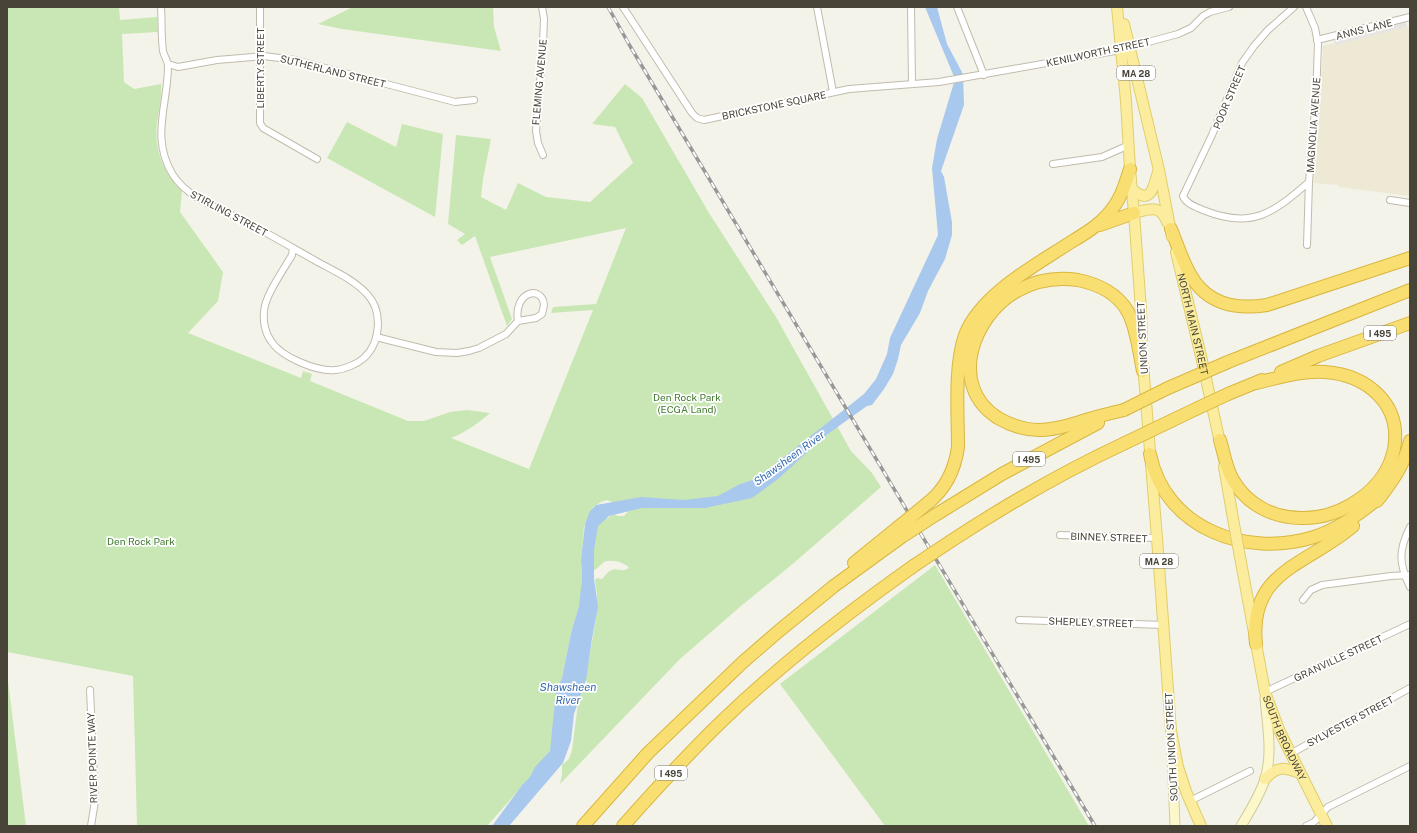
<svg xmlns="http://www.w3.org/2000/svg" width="1417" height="833" font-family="'Public Sans',sans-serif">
  <rect width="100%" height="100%" fill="#f4f3ea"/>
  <!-- education -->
  <path fill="#ede9d5" d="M1410,26V196L1338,187V185L1314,183L1323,51L1322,46Z"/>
  <!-- green -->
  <g fill="#c9e7b4">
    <path d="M7,7H119L120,20L157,17L158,32L122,34L124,82L134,89L161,84C162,97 159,109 157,122C154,147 162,173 182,190L180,212L223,272L218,301L188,333L301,378L303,371L312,374L310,381L408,421H424L450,412L467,410L490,413C479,423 464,433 451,438L529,469L593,310L551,313L553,307L596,304L626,228L490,257L512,319L507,326L475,236L462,245L457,240L465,234L448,224L456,135L491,139L483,179L481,197L506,210L518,183L546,197L590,202L633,163L615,127L592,124L625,84L642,98L709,213L776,317L851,451L872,473L881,487L795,562L741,606L680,659L560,784L562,775V765L569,759L572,750L579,696L587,687V683L584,675L589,659L596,619L597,595L595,580L597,578L602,579C616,561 618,575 629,568C624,562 612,559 604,562C600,565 598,569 594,570L592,565L595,540V527L602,520L608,518L613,514L618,516H624L630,509L607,500L601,502L593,507L584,526L581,564L582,578L580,603L571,633L562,678L556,690L551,749L534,773L487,826H137L133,676L7,652Z"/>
    <path d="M353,7H493L494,27L501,51L342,29L318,24Z"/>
    <path d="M347,122L396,147L402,124L443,134L435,217L327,158Z"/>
    <path d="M935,565L1089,826H885L780,684Z"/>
    <path d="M7,673L26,826H7Z"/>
  </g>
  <!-- parking -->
  <path fill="#e6e5e1" d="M1406,22L1407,27L1336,45L1333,40Z"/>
  <!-- water -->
  <path fill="#a9c8ee" d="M925,7H937L947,44L963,74L964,105L941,171L944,177L952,222V235L945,259L928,291L920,313L901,345L898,359L893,374L884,389L872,405L867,406L825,436L778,479L752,498L705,508H642L609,516L598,526L594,550V578L598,607L592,639L586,680L574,714L571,741L563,763L509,826H492L523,784L530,777L535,767L550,751L556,690L562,678L571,633L579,606L582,578L581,560L585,524L590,511L596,505L641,497L684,500L718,496L740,484L756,479L864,394L876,379L887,354L890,338L938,235L932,168L937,139L955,79Z"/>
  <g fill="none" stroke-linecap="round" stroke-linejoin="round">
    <defs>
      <g id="street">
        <path d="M161,7C162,22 161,36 163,51C164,56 168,61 168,66C168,105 150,138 173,175C188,198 216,207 240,219C266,232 291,247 316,261C334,271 353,279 367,294C383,311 381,342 364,358C357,364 345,369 336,370C317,372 281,357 271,341C265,333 263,321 264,312C264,297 284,269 292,255L293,248"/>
        <path d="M260,7V123L263,128L317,159"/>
        <path d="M542,7L544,19L543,44L536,131L538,143L543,155"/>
        <path d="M623,7L692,113L697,118L704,120L849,89L939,82L1115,51L1178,34L1191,28L1203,16L1210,12L1229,7"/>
        <path d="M817,7L833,92"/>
        <path d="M911,7L912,84"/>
        <path d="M957,7L984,75"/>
        <path d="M1294,7L1268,30L1254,46L1242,63L1212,135L1183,196C1186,204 1196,207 1203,210C1252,230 1273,213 1309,182"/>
        <path d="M1306,7L1315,28L1318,44L1316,98L1309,182L1307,245"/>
        <path d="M1317,40L1410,17"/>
        <path d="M168,64L178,67L217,60L264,56L295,60L455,102L474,100"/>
        <path d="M1053,164L1102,157L1129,145"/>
        <path d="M1390,200L1410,203"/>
        <path d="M376,337L436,352L457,353L469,351L479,348L506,334L518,321L536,318L542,314L544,305C542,284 513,292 518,321"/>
        <path d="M1410,527C1398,551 1399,564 1410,587"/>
        <path d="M1060,535L1157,538"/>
        <path d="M1303,600L1311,590L1322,585L1391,576L1410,575"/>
        <path d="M1019,620L1164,625"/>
        <path d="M90,690L95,801L91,826"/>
        <path d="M1265,692L1410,624"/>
        <path d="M1290,754L1410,688"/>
        <path d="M1190,801L1250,771"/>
        <path d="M1306,826L1314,822L1328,807L1410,766"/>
      </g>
      <g id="secondary">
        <path d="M1172,752L1175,826"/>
        <path d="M1241,826C1250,811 1260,795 1265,779C1273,753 1267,724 1265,698"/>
      </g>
      <g id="primary">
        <path d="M1117,7L1126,101L1130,169L1134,213L1141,310L1142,346"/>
        <path d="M1124,24L1159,170L1172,237"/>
        <path d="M1132,189C1151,206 1153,188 1158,172"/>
        <path d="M1134,213C1149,209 1160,204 1167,222"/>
        <path id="s1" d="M1176,252L1201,356L1221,447"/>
        <path d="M1143,364L1157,538L1171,731L1178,767L1187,794L1201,826"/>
        <path d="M1224,467L1234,524"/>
        <path id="s2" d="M1240,557L1265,692L1280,732L1327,826"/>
        <path d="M1265,779C1277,766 1284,767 1300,773"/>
      </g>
      <g id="highway">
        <path d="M1100,225L1134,213"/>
        <path d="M1171,229C1177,244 1182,260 1190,274C1206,304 1236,310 1267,305L1410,258"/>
        <path d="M1228,362L1410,290"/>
        <path d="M1281,372L1318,356L1410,323"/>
        <path d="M1168,388L1189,379"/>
        <path d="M1228,394L1262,380"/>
        <path d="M1124,410C1111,413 1098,416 1086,420C1071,425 1055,430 1039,430C1025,430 1010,425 998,418C947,386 973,315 1017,291C1036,280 1057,277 1078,280C1098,284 1118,294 1128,312C1137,329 1139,352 1143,371"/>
        <path d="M1173,420L1198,408"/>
        <path d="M1220,440C1224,453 1226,469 1233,480C1247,505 1274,518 1301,518C1341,519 1386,490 1394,449C1402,404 1367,375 1325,372C1303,370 1278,378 1256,383"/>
        <path d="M1150,454C1165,529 1246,558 1314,537C1339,529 1361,513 1381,496"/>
        <path d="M1377,501C1391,483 1405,464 1410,441"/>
        <path d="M929,502C946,488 955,469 958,447C958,414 954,366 965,335C981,294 1036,265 1071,242C1088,232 1104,222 1115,205C1123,194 1126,181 1130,169"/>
        <path d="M937,514L1002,474L1098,423"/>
        <path d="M951,541C1006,505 1063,472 1123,444"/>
        <path d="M854,563L896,529"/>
        <path d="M1256,644C1248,570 1308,565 1353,526"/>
        <path d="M583,826L648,753L743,662L780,630L834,586L900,538"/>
        <path d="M623,826C655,790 687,755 721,722C781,664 847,613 915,565"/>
      </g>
    </defs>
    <!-- street casing -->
    <use href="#street" stroke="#c0bcad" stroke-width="8"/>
    <!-- secondary casing -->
    <use href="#secondary" stroke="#d2cb9b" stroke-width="11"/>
    <!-- primary casing -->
    <use href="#primary" stroke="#e0ce6c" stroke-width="12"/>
    <!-- highway casing -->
    <use href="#highway" stroke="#d8b640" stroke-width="14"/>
    <!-- street -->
    <use href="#street" stroke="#fff" stroke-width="6"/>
    <!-- secondary -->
    <use href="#secondary" stroke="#fdf8cc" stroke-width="9"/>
    <!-- primary -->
    <use href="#primary" stroke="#fbed9d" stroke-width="10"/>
    <!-- highway -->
    <use href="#highway" stroke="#f9df71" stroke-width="12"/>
    <defs>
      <path id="rail" d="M608,7L630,46L1095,826"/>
    </defs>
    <!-- rail casing -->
    <use href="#rail" stroke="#989898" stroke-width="3.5"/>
    <!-- rail -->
    <use href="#rail" stroke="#fff" stroke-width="2" stroke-dasharray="6" stroke-linecap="butt"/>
    <defs>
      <path id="primary-bridge" d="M1234,524L1240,557"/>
      <g id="highway-bridge">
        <path d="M1189,379L1228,362"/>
        <path d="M1198,408L1228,394"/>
        <path d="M1124,410L1168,388"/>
        <path d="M1123,444L1173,420"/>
        <path d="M896,529L929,502"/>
        <path d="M900,538L937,514"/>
        <path d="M915,565L951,541"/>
      </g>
    </defs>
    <!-- primary-bridge casing -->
    <use href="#primary-bridge" stroke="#e0ce6c" stroke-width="12" stroke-linecap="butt"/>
    <!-- highway-bridge casing -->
    <use href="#highway-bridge" stroke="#d8b640" stroke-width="14" stroke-linecap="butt"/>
    <!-- primary-bridge -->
    <use href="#primary-bridge" stroke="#fbed9d" stroke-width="10"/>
    <!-- highway-bridge -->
    <use href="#highway-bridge" stroke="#f9df71" stroke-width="12"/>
  </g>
  <g text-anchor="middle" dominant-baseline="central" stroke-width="3.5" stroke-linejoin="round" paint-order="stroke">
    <!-- shield labels -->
    <g fill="#fff" stroke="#7f7c74" stroke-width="1">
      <rect x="1117" y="66" width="38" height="14" rx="3"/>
      <rect x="1364" y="326" width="32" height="14" rx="3"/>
      <rect x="1013" y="452" width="32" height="14" rx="3"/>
      <rect x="1140" y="554" width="38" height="14" rx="3"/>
      <rect x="655" y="766" width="32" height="14" rx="3"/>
    </g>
    <g font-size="9" font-weight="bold" fill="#484438">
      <text x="1136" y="73">MA 28</text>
      <text x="1380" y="333">I 495</text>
      <text x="1029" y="459">I 495</text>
      <text x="1159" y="561">MA 28</text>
      <text x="671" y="773">I 495</text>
    </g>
    <!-- street labels -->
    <g font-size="10" fill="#484438" stroke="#fff">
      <text transform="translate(1364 29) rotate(-14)">ANNS LANE</text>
      <text transform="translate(1098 52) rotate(-12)">KENILWORTH STREET</text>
      <text transform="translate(260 68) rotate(-90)">LIBERTY STREET</text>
      <text transform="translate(333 71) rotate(14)">SUTHERLAND STREET</text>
      <text transform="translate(539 82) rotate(-85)">FLEMING AVENUE</text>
      <text transform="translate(1229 97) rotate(-67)">POOR STREET</text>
      <text transform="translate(774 105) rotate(-12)">BRICKSTONE SQUARE</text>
      <text transform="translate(1313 125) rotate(-86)">MAGNOLIA AVENUE</text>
      <text transform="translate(229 213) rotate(28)">STIRLING STREET</text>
      <text stroke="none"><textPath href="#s1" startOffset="74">NORTH MAIN STREET</textPath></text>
      <text transform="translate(1142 338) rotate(-93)">UNION STREET</text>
      <text transform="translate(1109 537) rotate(2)">BINNEY STREET</text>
      <text transform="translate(1091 622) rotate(2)">SHEPLEY STREET</text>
      <text transform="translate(1338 658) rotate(-25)">GRANVILLE STREET</text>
      <text transform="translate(1350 721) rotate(-28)">SYLVESTER STREET</text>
      <text stroke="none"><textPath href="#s2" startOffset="187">SOUTH BROADWAY</textPath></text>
      <text transform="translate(1171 747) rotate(-93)">SOUTH UNION STREET</text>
      <text transform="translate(92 758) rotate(-92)">RIVER POINTE WAY</text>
    </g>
    <!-- park labels -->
    <g font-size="10" fill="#3f792d" stroke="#fff">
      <text x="687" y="397">Den Rock Park<tspan x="687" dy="12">(ECGA Land)</tspan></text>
      <text x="141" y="541">Den Rock Park</text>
    </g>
    <!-- water labels -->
    <g font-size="11" font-style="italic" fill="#346bb1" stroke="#fff">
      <text transform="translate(789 458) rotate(-36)">Shawsheen River</text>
      <text x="568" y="687">Shawsheen<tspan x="568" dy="13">River</tspan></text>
    </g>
  </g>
  <!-- border -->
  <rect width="1417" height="833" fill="none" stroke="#484438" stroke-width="16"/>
</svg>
